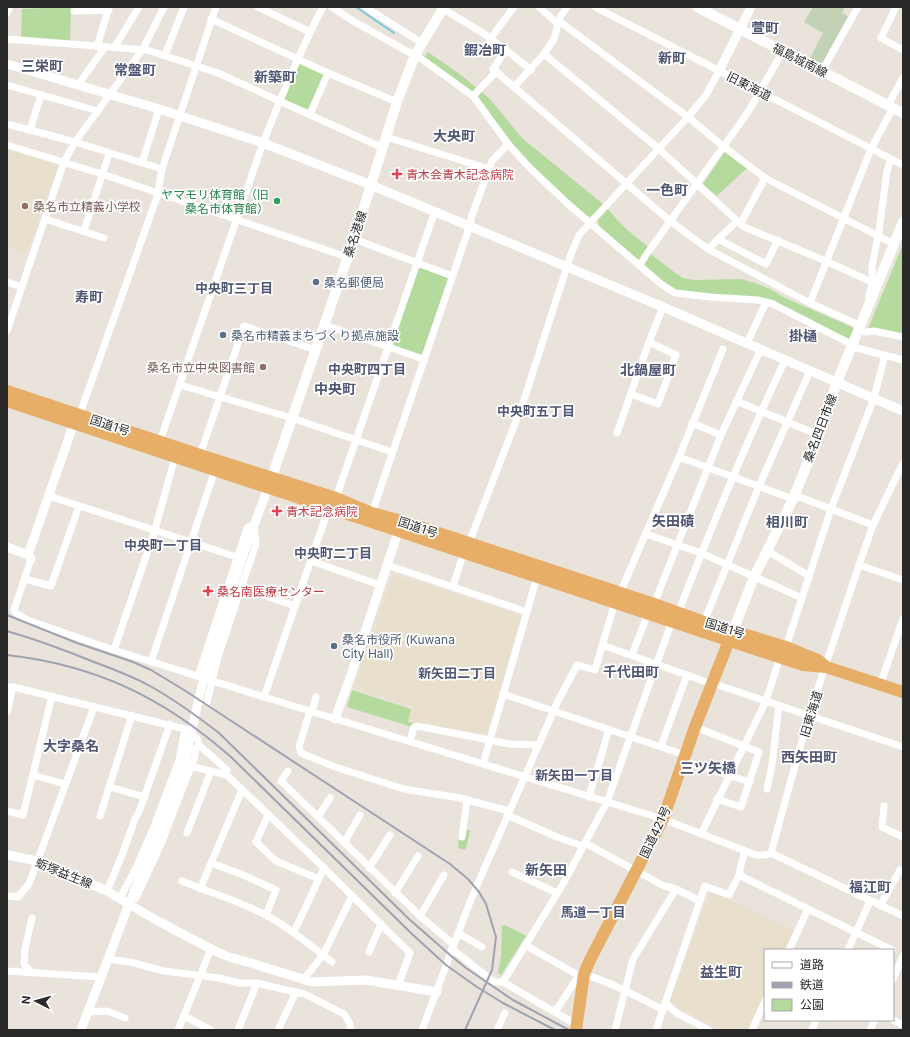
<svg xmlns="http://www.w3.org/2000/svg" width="910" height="1037" font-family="Inter,'Noto Sans JP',sans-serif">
  <rect width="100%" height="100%" fill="#e9e3db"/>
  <!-- education -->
  <g fill="#e9dfcd">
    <path d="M7,149L58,165L26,254L7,247Z"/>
    <path d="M393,574L521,615L487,734L416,723L409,720L413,707L353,688Z"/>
    <path d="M711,891L794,930L785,950H765V995L749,1030H723L669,1003Z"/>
  </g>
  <!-- green -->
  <g fill="#b4da9e">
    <path d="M71,7L70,43L21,40L22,9Z"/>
    <path d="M428,52L461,75L489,98L523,139L603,204L625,228L647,246L652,255L674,272L683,278L694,280L741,279L758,284L770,289L785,298L852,327L854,329L851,340L772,300L677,290L668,286L599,226L598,221L592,217L586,216L528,162L509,139L478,97L424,57Z"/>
    <path d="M299,63L325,75L309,110L283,99Z"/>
    <path d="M726,152L747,168L717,196L703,184L724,153Z"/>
    <path d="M903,244V334L868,329Z"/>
    <path d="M421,268L447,277L448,280L422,354L420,355L395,346L393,344L418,269Z"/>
    <path d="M352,690L411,709L408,722L413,723L412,727L347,707Z"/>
    <path d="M466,830H470L467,845L465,850L458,848L459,838Z"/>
    <path d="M505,925L526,936L501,975L498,973L501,956L502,926Z"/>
  </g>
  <!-- cemetery -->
  <path fill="#c3d1b5" d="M813,7H845L842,13L848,16L822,64L810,58L823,33L804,22Z"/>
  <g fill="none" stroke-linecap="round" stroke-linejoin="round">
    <!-- stream -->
    <path stroke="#7ac7e0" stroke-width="2" d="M356,7L394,33"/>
    <!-- minor -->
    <g stroke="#fff" stroke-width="7">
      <path d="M258,7L310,32"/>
      <path d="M332,7L353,21L423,60L473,96L508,144L530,168L568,204L661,284L675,293L710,297L758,300L773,304L845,341L854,345"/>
      <path d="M365,7L422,43"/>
      <path d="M440,7L483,33L506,50L493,69L670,221L708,249L810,303L861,326"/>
      <path d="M539,7L558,24"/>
      <path d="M595,7L903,165"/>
      <path d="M896,7L881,38L903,50"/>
      <path d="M74,11L109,10"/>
      <path d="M7,13L10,7"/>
      <path d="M211,19L328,73L397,102"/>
      <path d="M559,21L688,117L724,147L765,178L894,244"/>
      <path d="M7,39L147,50L218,73L383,148"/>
      <path d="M490,39L514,7"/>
      <path d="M97,47L109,7"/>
      <path d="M114,48L139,7"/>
      <path d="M506,50L531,70"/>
      <path d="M544,54L659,149L744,227L826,261L878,285"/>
      <path d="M165,55L184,7"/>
      <path d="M822,71L858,7"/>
      <path d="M7,85L98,111"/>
      <path d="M78,85L105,47"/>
      <path d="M514,87L544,54L554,39L560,17L567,7"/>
      <path d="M473,96L496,72"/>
      <path d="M888,105L903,78"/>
      <path d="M310,114L328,73"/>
      <path d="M7,124L75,142L162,169"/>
      <path d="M30,130L41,95"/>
      <path d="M386,137L489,169"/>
      <path d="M7,145L102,174L347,257"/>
      <path d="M142,163L159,109"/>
      <path d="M45,219L104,238"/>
      <path d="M741,223L765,178"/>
      <path d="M84,231L109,154"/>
      <path d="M354,239L452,276"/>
      <path d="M718,239L766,264L778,240"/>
      <path d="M708,249L737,221"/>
      <path d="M640,265L646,255L748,112L783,51"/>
      <path d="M7,282L22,287"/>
      <path d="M869,297L872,282V266L879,231L887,171L891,159"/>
      <path d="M810,303L871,149L893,108"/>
      <path d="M325,325L423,359"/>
      <path d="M7,331L64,162L75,142L143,49L164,7"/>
      <path d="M865,332L874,331L903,337"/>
      <path d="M747,343L766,302"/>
      <path d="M853,347L903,360"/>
      <path d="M180,385L292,418L392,452"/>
      <path d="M631,394L658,404L676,355L649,342L663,307"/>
      <path d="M736,401L819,435"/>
      <path d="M77,418L82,408L157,197L162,169L216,7"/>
      <path d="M692,423L721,435"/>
      <path d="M617,433L649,342"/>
      <path d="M160,441L263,143C281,97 300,50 323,7"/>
      <path d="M200,455L244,326L316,350"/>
      <path d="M679,457L793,499"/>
      <path d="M794,495L873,525"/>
      <path d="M49,496L237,557"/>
      <path d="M336,498L435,211"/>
      <path d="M372,513L470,225L471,218L492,161L508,144"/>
      <path d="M646,534L701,553L802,598"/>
      <path d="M469,543L524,400L571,254L579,235L688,117L706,95L719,71"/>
      <path d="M766,550L809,576"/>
      <path d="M31,559L14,610L17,614L30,621L114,650L264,697L329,507"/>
      <path d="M311,561L380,585"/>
      <path d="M387,565L527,612L483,764"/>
      <path d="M859,565L903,580"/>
      <path d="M25,579L51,586L79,506"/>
      <path d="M453,586L464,552"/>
      <path d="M242,588L295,606"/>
      <path d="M620,593L679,457L723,349"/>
      <path d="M654,604L721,435L761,349"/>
      <path d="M527,612L537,576"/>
      <path d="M678,613C711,528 746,443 785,360"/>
      <path d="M704,622L759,486L810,371"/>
      <path d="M602,645L712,684"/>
      <path d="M786,647L831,509L874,398L885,355"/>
      <path d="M114,650L155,530L175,457"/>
      <path d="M632,655L648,613"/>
      <path d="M151,662L215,470"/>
      <path d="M198,676L247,528L254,524L256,544L218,657L207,702"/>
      <path d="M712,683L903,747"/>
      <path d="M880,685L903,619"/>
      <path d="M7,687H13L185,729L197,738L199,745L227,770L224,774"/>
      <path d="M503,694L685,755"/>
      <path d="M264,697L663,819L756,855H766L771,853"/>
      <path d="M310,711L299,747L301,753L335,767L404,789L460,798L509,811"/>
      <path d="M7,712L13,687"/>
      <path d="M312,712L316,697"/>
      <path d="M695,727L759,752L741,807L717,799"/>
      <path d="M410,741L414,727L417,726L510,744L538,745"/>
      <path d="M661,746L687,675"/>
      <path d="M683,761L750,782"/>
      <path d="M190,766L227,775L324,868L410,953L400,980"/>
      <path d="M288,771L281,781L420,916"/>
      <path d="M33,775L65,784"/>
      <path d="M110,787L145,797"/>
      <path d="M767,789L772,765L779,705"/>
      <path d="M589,797L609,729"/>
      <path d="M884,806L882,827L903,837"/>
      <path d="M7,811L23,815L52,696"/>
      <path d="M268,815L256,842L276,861L319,879"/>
      <path d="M507,815L557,837L583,846"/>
      <path d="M100,816L132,715"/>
      <path d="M318,817L330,798"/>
      <path d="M187,833L211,771"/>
      <path d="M701,834L766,701L780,657"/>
      <path d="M462,837L467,800"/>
      <path d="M344,843L360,815"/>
      <path d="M585,843L664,886L676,889L700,901"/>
      <path d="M745,851L741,865L739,875L892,950"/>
      <path d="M771,853L809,715L859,565L873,525L903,463"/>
      <path d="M771,853L903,916"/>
      <path d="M211,863L241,874L276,890L266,915"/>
      <path d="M369,868L390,835"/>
      <path d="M512,872L557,893"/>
      <path d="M444,875L420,916L454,945"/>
      <path d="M182,881C205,891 230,898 253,909C283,922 307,943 332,962"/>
      <path d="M200,889L242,790"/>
      <path d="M107,891L122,855L135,819L139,812L170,724"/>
      <path d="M395,893L418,856"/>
      <path d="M7,896L18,897L29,884L94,707"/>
      <path d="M120,898L136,868L153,829L179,760L185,729"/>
      <path d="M136,898L161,844L194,759L196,748L199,745"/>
      <path d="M880,906L900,870"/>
      <path d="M294,932L324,868"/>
      <path d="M458,933L482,947"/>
      <path d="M525,945L576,974C595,973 644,1000 663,1010"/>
      <path d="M452,949L494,982H503L577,1025"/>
      <path d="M789,950L808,909"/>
      <path d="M848,950L870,901"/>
      <path d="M369,952L381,924"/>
      <path d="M108,959L130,962L164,971L219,978L239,983H257L286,990L305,994L344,1014L350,1024V1030"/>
      <path d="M7,971L101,977"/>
      <path d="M32,973L24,964L25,949L32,918"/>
      <path d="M893,979L903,956"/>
      <path d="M303,980L323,955L352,896"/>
      <path d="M503,982L563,884L607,802L672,621"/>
      <path d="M665,1003L678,1014L709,1030"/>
      <path d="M88,1012L107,1011L125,1018"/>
      <path d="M555,1012L576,980L583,977"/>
      <path d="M184,1016L211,1030"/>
      <path d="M893,1020L903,1025"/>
      <path d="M178,1030L211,949"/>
      <path d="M238,1030L257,983"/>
      <path d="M278,1030L296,992"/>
      <path d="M422,1030L466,912L478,883L558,701L577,665L595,670L615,602"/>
      <path d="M497,1030L505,1013"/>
      <path d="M615,1030L633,959L676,889"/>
      <path d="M656,1030L705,886L729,895L739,875"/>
      <path d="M752,1030L765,1001"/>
      <path d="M812,1030L816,1020"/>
      <path d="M870,1030L875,1020"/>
    </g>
    <!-- tertiary -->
    <g stroke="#fff" stroke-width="9">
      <path d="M7,64L159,109L263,143L371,185L663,307L903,411"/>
      <path d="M719,71L751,7"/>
      <path d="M7,547L28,555L31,559"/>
      <path d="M28,555L74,423"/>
      <path d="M335,719L352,672L400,526"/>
      <path d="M7,855L37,861L107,891L156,920L213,950L229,957L251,963L312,982L366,980L437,992"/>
      <path d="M81,1030L129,904L166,815L184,764L202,685L244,552L268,488"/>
    </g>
    <!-- secondary -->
    <g stroke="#fff" stroke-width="10">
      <path d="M697,7L903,113"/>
      <path d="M269,485L354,239L397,102L415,55L444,7"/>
      <path d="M733,631L754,577L793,499L819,435L837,382L903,222"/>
    </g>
    <!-- trunk -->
    <g stroke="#e6ae67" stroke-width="12">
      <path d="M7,391L200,455L336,498L372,513L402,521L654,604L704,622L786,647L818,660L826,667"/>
      <path d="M7,401L803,665L826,667L903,692"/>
      <path d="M576,1030L584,974L591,958L663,819L695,727L732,633"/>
    </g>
    <!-- rail -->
    <g stroke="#9fa2b0" stroke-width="2">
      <path d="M7,615L77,643L133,662L151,670L184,690L450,864L468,879L479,892L486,904L496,937L492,970L465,1030"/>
      <path d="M7,631C37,640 65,650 94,662C113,669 132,676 150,686C175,700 197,716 219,733L409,919L450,955L466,968L513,1000L569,1030"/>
      <path d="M7,655C96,665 164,698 231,757L412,934L446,965L477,987L503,1003L555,1030"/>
    </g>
  </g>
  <!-- markers -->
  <g fill="#e0444e" stroke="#fff" stroke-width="1.5">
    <path d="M395 168h4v4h4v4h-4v4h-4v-4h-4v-4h4z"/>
    <path d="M275 505h4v4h4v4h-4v4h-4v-4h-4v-4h4z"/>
    <path d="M206 585h4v4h4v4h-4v4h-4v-4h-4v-4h4z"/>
  </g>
  <circle fill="#2e9e5b" stroke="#fff" stroke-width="1.5" cx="277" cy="201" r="4"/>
  <g fill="#8d6e63" stroke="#fff" stroke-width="1.5">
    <circle cx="25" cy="206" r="4"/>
    <circle cx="263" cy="367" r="4"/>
  </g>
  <g fill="#5c6f8a" stroke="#fff" stroke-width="1.5">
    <circle cx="316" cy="282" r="4"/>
    <circle cx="223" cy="335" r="4"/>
    <circle cx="334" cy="646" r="4"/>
  </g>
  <g text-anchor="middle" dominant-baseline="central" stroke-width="3.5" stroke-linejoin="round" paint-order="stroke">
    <!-- street labels -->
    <g font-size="12" fill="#282828" stroke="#fff">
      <text transform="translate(800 60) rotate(27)">福島城南線</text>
      <text transform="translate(749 86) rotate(27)">旧東海道</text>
      <text transform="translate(355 234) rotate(-72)">桑名港線</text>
      <text transform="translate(110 425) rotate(18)">国道1号</text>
      <text transform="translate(820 428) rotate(-69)">桑名四日市線</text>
      <text transform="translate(418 527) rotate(18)">国道1号</text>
      <text transform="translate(725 628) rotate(17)">国道1号</text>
      <text transform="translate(811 714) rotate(-73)">旧東海道</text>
      <text transform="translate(655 832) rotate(-65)">国道421号</text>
      <text transform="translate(64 873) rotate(22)">蛎塚益生線</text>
    </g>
    <!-- health labels -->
    <g font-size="12" fill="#be3a42" stroke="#fff" text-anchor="start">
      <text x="406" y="174">青木会青木記念病院</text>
      <text x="286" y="511">青木記念病院</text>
      <text x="217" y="591">桑名南医療センター</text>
    </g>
    <!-- leisure labels -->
    <g font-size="12" fill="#27864d" stroke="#fff" text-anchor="end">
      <text x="269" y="194">ヤマモリ体育館（旧<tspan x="269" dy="14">桑名市体育館）</tspan></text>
    </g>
    <!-- education labels -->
    <g font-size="12" fill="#785e54" stroke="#fff" text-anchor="start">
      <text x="33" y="206">桑名市立精義小学校</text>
      <text x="255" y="367" text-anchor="end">桑名市立中央図書館</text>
    </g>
    <!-- service labels -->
    <g font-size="12" fill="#4e5e75" stroke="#fff" text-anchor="start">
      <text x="324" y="282">桑名郵便局</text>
      <text x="231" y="335">桑名市精義まちづくり拠点施設</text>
      <text x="342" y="639">桑名市役所 (Kuwana<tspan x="342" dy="14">City Hall)</tspan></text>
    </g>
    <!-- neighbourhood labels -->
    <g font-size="13" font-weight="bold" fill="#4e5673" stroke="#fff">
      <text x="234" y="288">中央町三丁目</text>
      <text x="367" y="369">中央町四丁目</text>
      <text x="536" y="411">中央町五丁目</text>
      <text x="163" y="545">中央町一丁目</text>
      <text x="333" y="553">中央町二丁目</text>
      <text x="457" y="673">新矢田二丁目</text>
      <text x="574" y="775">新矢田一丁目</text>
      <text x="593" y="912">馬道一丁目</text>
    </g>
    <!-- quarter labels -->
    <g font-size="14" font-weight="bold" fill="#4e5673" stroke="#fff">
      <text x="765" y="27">萱町</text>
      <text x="485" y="49">鍜冶町</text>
      <text x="672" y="57">新町</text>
      <text x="42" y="65">三栄町</text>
      <text x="135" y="69">常盤町</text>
      <text x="275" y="76">新築町</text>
      <text x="454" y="135">大央町</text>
      <text x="667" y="189">一色町</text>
      <text x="89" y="296">寿町</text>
      <text x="803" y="335">掛樋</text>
      <text x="648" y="369">北鍋屋町</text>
      <text x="335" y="388">中央町</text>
      <text x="673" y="520">矢田磧</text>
      <text x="787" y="521">相川町</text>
      <text x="631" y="671">千代田町</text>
      <text x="71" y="745">大字桑名</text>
      <text x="809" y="756">西矢田町</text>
      <text x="708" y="767">三ツ矢橋</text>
      <text x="546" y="869">新矢田</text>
      <text x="870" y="886">福江町</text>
      <text x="721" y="971">益生町</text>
    </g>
  </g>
  <!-- border -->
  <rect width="910" height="1037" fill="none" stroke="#282828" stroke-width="16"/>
  <!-- legend -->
  <rect x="764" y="949" width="130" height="72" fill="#ffffff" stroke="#a9a9a9"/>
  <rect x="772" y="962" width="20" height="6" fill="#ffffff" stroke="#a9a9a9"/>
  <text x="800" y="969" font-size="12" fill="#282828">道路</text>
  <rect x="772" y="982" width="20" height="6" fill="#9fa2b0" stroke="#a9a9a9"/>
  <text x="800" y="989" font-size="12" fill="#282828">鉄道</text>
  <rect x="772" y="999" width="20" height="12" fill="#b4da9e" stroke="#a9a9a9"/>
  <text x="800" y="1009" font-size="12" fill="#282828">公園</text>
  <!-- north arrow -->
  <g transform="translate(36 1001) rotate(276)" stroke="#ffffff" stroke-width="3" paint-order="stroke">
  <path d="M0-3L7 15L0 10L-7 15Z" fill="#282828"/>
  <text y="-6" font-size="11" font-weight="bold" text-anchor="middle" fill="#282828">N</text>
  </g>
</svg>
